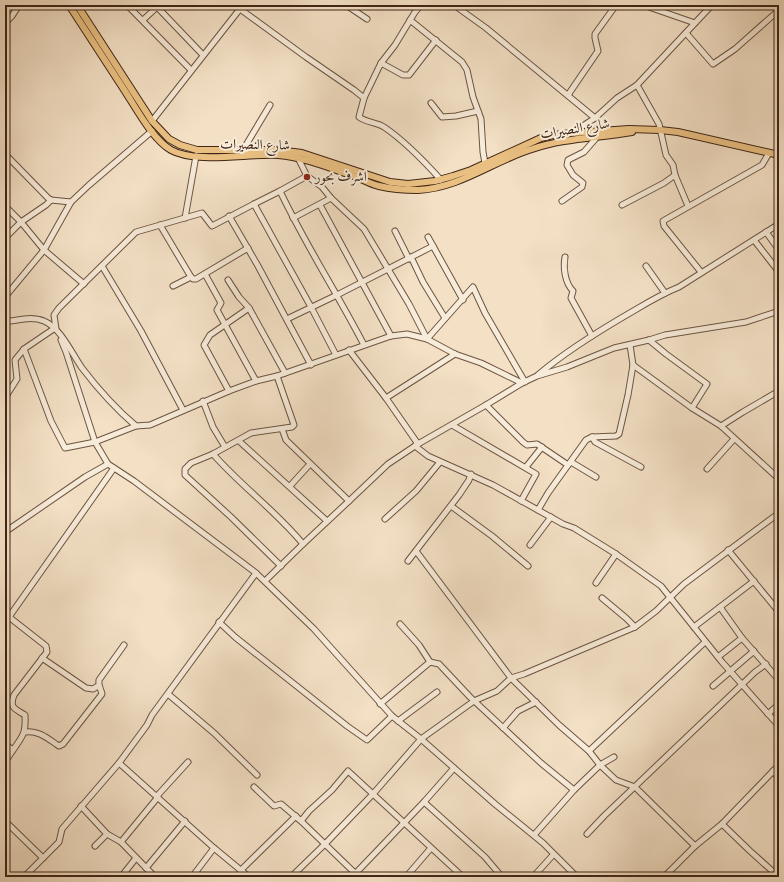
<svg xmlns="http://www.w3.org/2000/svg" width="784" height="882" font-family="'IM FELL DW Pica',Amiri,serif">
  <rect width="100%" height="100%" fill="#f3e0c5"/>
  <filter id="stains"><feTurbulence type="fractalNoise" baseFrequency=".005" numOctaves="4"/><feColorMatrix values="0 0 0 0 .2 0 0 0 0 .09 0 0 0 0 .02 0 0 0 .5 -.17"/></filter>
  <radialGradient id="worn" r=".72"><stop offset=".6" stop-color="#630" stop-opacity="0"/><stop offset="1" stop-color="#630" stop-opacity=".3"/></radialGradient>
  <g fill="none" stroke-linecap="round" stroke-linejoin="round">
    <defs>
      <g id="minor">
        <path d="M127,5L191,70"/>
        <path d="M346,5L367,19"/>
        <path d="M454,5L486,28L595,118"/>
        <path d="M643,5L695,23L712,5"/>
        <path d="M240,9L306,57L354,90L364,98L359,117C367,123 377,122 384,127C406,142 424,161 441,180"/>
        <path d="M143,20L156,8L159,9L203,55"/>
        <path d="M410,20L462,62L467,70L473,97L481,119L483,152L485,163"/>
        <path d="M5,23L12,16L19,5"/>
        <path d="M686,33L713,64L735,49L779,10"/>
        <path d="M381,63L403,75H409L436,40"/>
        <path d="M568,95L598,51L595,38V34L616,5"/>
        <path d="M364,98L381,63L395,45L415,12L421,5"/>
        <path d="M431,103L442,117L456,116L478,111"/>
        <path d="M152,121L243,5"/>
        <path d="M572,133L595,118L617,98L637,85L695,23"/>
        <path d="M243,150L270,105"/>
        <path d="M5,154L48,198L51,200L71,202"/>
        <path d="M298,158L307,176L322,187L331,198L364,229L409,304L427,339L473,287L485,313L525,382"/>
        <path d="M675,175L688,206"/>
        <path d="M307,176L280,191C305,244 337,293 364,345"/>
        <path d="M562,201L582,187L583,183L573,175L567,165L568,160L584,152L597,137"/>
        <path d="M254,204L280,191"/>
        <path d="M320,205L391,336"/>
        <path d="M622,205L664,183L675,175L673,165L666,155L659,124L637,85"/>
        <path d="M5,206L21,222L44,250L84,284"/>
        <path d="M229,216L258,266L311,365"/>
        <path d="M185,218L196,156"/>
        <path d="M293,218L331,198"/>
        <path d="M160,225L191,277L173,286"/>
        <path d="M395,231L409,259"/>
        <path d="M766,232L779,250"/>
        <path d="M428,237L463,300"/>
        <path d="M5,238L21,222L46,205L51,200"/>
        <path d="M754,240L779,272"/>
        <path d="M411,257L423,282L445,318"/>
        <path d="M565,257C563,268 565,283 573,291L571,298L592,336"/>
        <path d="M102,266L141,331L183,410"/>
        <path d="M646,266L665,293"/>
        <path d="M701,272L664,226L663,221L762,165L769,153"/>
        <path d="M205,274L221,303L217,310L256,381"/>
        <path d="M191,277L193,279H196L248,248"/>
        <path d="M228,280L239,297L249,308L285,373"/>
        <path d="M5,297L44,250L71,202L89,185L152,131"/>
        <path d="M287,319L337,295L433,246"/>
        <path d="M5,322C17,320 32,316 44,321C61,328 72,354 82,368C98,389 116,409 136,426L150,425L229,391L256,381L277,376L391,336L407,334L427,339L455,354L481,363L522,383"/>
        <path d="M56,329L54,315L59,308L136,232L202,213L212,226L254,204L311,307L336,355"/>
        <path d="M61,340L66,352L95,442L108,464"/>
        <path d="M649,340L666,354L707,384L692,408"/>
        <path d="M24,349L51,421L65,448L95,442L136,426"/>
        <path d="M349,350L386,398L418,444"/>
        <path d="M633,365L692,408L721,426L779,479"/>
        <path d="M538,375C567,350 602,329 635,310C650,301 664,293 679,287L779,224"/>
        <path d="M277,376L294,425L292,427L251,433L213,454L191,463L185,469V475L231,517L281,566"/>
        <path d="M229,391L204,345L210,335L249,308"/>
        <path d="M5,398L17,379L15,360L24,349L55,328"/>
        <path d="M386,398L455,354"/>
        <path d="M203,401L213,427L225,447"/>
        <path d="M486,405L523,442L527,445L537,444L568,465"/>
        <path d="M452,425L536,474L521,501"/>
        <path d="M721,426L743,412L779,391"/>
        <path d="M592,437L595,442L641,467"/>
        <path d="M239,441L327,521"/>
        <path d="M415,446L428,456L493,485L563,524L574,528L616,554L661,586L722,662L779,726"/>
        <path d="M213,454C241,486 276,511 303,544"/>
        <path d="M571,462L596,477"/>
        <path d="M526,467L542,447"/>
        <path d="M707,469L734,439"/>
        <path d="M290,486L310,464"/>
        <path d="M349,501L388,464L418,444L486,405L522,383L537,376L567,367L614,348L649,340L665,335L746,322L779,311"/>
        <path d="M451,506L492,536L528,566"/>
        <path d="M538,510L548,493L586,440L592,437L616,436L619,434L628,395L633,365L630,345"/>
        <path d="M385,519L416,491L440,462"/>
        <path d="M5,532L85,477L108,464L134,481L256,573L314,629L392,716L421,739L495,804L543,843L577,877"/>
        <path d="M530,545L551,517"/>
        <path d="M728,550L779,612"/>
        <path d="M416,551L511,678L559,725L589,751L600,765L616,780L635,787L695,846"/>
        <path d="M408,561L459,495L469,480L471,474"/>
        <path d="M265,581L303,544L349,501L286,440L282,429"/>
        <path d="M596,583L616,554"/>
        <path d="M602,598L626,618L635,627"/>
        <path d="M720,607L742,638L779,680"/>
        <path d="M219,622L235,637L347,726L367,740L392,716"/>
        <path d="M400,624L419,645L430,662L439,664L470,697L541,763L574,790"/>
        <path d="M694,627L754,581"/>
        <path d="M718,657L742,638"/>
        <path d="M42,658L86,688L93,689L98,686"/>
        <path d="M713,686L754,651"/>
        <path d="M168,694L214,733L257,775"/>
        <path d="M380,704L430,662"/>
        <path d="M768,714L779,704"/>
        <path d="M398,721L437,692"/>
        <path d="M503,728L518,711L536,702"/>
        <path d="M25,732C37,730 46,737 56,744L59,746L63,744L102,694C101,689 98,686 99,680L124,645"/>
        <path d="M5,744L13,750C23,736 26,733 25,715C15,709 9,708 14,695L47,652L46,646L9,617L114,468"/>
        <path d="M589,751L705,642"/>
        <path d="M5,762L13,750"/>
        <path d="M119,763L214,848L249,877"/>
        <path d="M773,771L779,778"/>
        <path d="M254,787L274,806L281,804L301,821L309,811L332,790L348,771L463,877"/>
        <path d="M157,796L188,762"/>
        <path d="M424,802L485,857L502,877"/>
        <path d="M81,806L107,834L121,842L155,877"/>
        <path d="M5,821L43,858"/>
        <path d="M301,821L359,877"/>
        <path d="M722,824L750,851L779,877"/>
        <path d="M587,834L604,816L755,672L766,664"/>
        <path d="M534,835L574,790L600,765L614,757"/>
        <path d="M121,842L158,797"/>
        <path d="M95,846L107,834"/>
        <path d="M146,868L185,821"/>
        <path d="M241,870L296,816"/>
        <path d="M196,872L201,877"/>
        <path d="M24,877L59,842L62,829L119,763L147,725L152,715L256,573"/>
        <path d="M121,877L136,858"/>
        <path d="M192,877L214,848"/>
        <path d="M291,877L325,844L373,794L421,739L474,701L497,691L511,678L524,674L635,627L656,611L684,584L779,513"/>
        <path d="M352,877L424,802L454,768"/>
        <path d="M406,877L431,848"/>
        <path d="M533,877L553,855"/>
        <path d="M664,877L695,846L722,824L779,765"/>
      </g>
      <g id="major">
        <path d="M69,5C87,33 105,60 123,88C135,106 152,139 171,150C196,164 249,153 278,155C304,157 330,168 354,176C362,179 370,184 379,186C391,189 405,190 418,190C460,188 493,161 532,149C564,138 598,138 632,132"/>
        <path d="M77,5L152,121L169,139L180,145L197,150H278L302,153L390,182L408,184L435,181L453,176L471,170L541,138L553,135L572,133L629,129L660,130L678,132L779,155"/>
      </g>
    </defs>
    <!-- minor casing -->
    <use href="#minor" stroke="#6c5442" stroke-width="7"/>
    <!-- major casing -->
    <use href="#major" stroke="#3f2516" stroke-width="8"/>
    <!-- minor -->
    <use href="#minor" stroke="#f7ebd9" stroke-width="5"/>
    <!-- major -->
    <use href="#major" stroke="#eac082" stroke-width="6"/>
  </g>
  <!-- markers -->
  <circle fill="#8f2418" stroke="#f7ebd9" stroke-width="1.5" cx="307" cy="177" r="4"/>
  <g text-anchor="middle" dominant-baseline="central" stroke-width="4" stroke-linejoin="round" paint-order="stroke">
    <!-- street labels -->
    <g font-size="14" fill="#3f2516" stroke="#f7ebd9">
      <text transform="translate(575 129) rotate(-9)">شارع النصيرات</text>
      <text transform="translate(255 145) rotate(1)">شارع النصيرات</text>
    </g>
    <!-- poi labels -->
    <g font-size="14" fill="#3f2516" stroke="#f7ebd9" text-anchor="start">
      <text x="315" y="177">اشرف بحور</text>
    </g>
  </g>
  <!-- margin -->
  <rect width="784" height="882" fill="none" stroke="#f3e0c5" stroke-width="20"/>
  <rect x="6" y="6" width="772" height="870" fill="none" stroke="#3f2516" stroke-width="2"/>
  <rect x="10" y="10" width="764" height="862" fill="none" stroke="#3f2516"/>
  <rect width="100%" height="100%" filter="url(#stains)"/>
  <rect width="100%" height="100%" fill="url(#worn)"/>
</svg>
